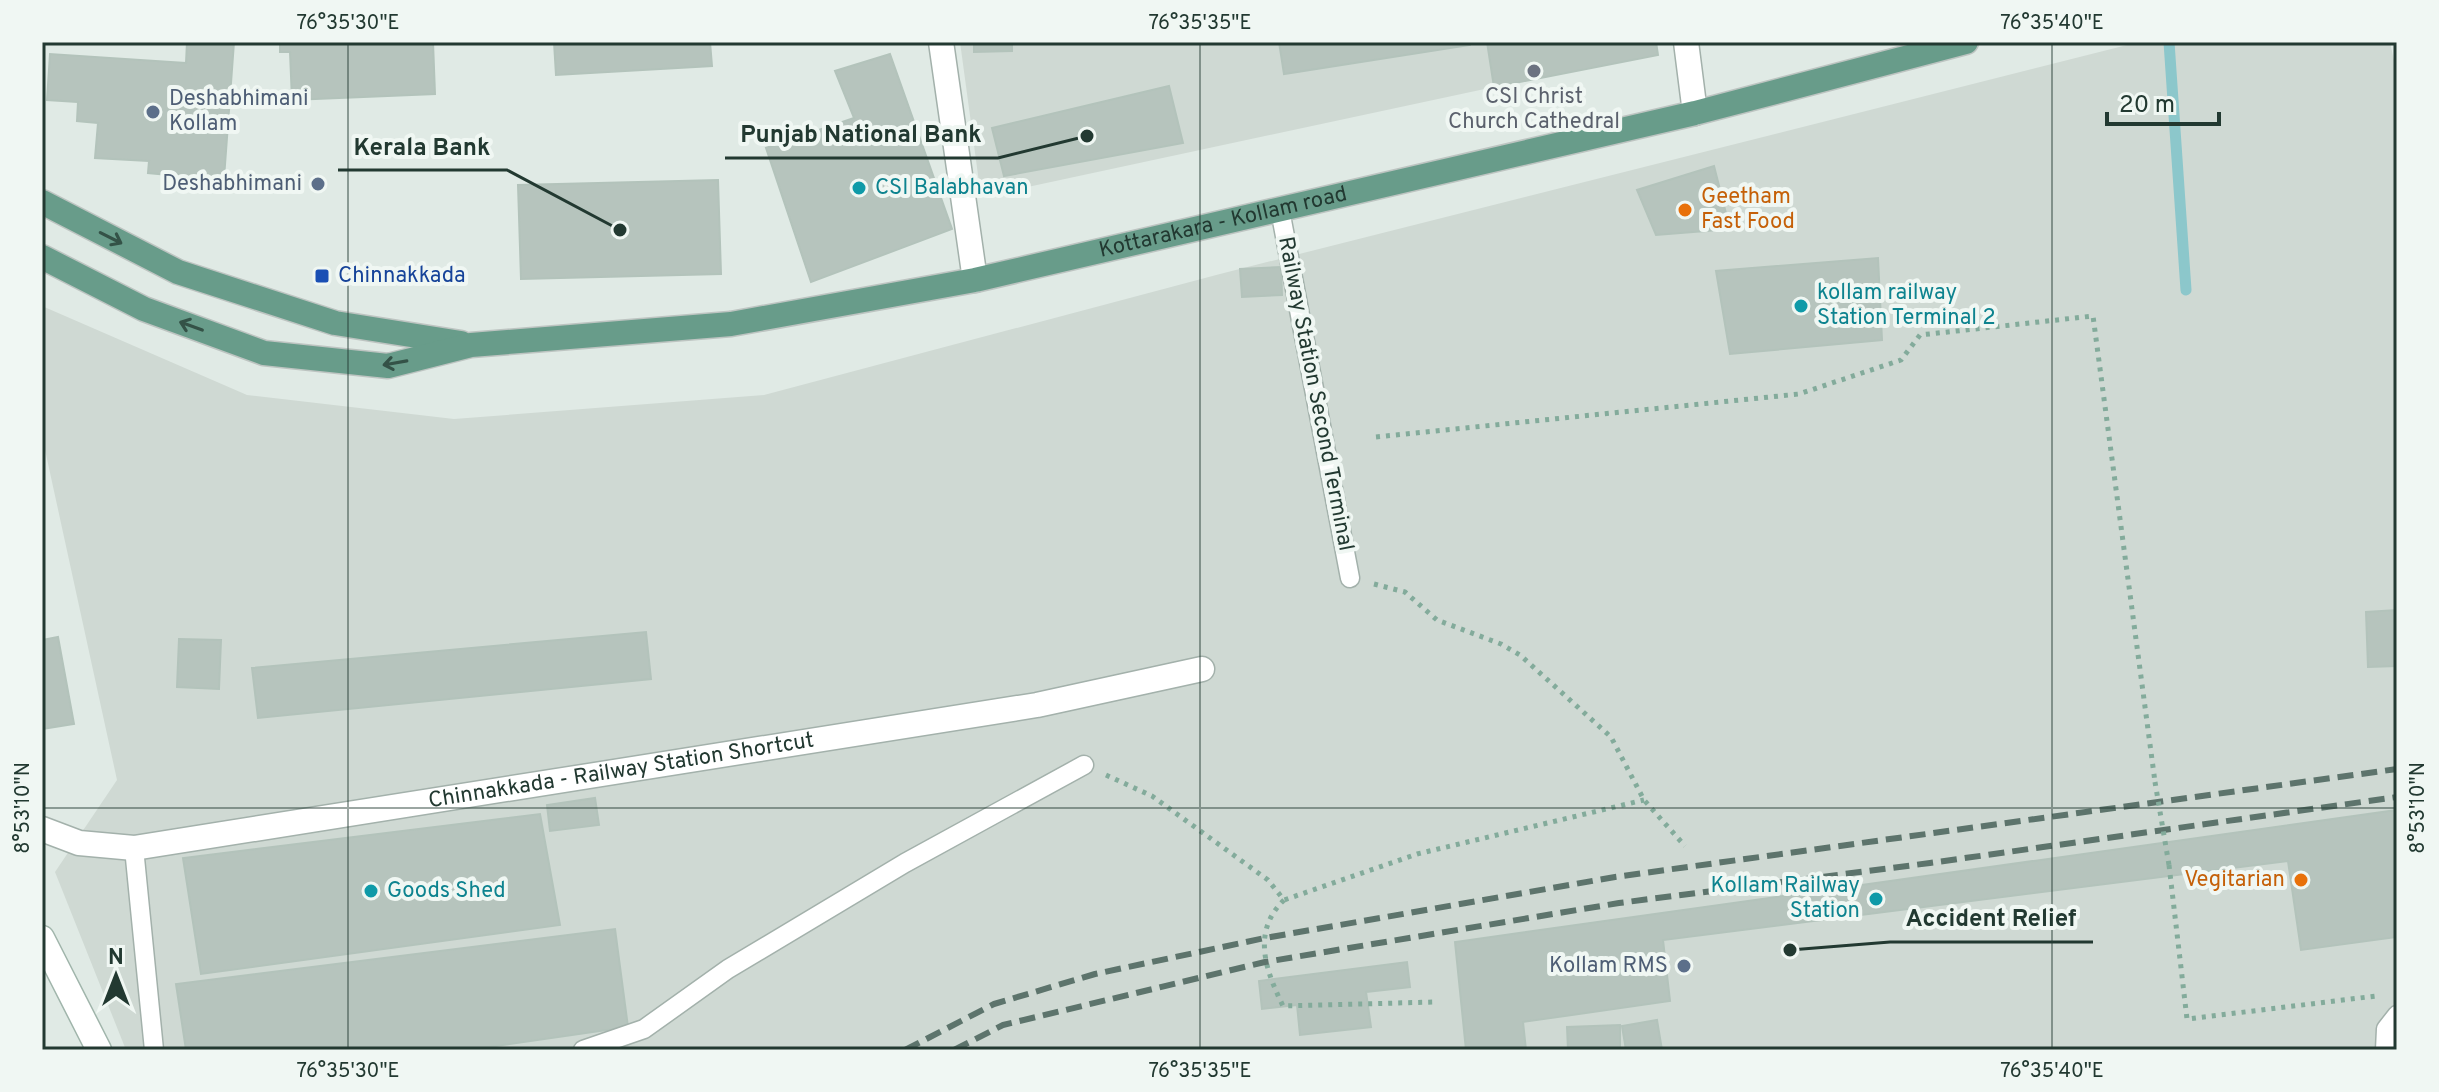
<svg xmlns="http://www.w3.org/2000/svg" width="2439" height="1092" font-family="Overpass,sans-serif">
  <rect width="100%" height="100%" fill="#e0eae5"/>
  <!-- built -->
  <g fill="#cfd9d3">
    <path d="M960,42H1487L1494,87L981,197Z"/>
    <path d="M2139,42H2390L2397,75V1050H126L55,872L117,780L42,436V306L247,395L454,419L764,395L1220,274Z"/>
  </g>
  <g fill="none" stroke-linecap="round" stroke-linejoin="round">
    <!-- stream -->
    <path stroke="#8cc7cb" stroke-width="11" d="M2169,42L2186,290"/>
  </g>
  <!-- building -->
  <g fill="#b6c4bd" stroke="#b3c3bb" stroke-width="2">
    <path d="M187,42H234L223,192L179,189L180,176L148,173L149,161L95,158L98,123L77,121L78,102L47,100L50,54L186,63Z"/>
    <path d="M280,42H433L435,94L292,100L290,52H280Z"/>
    <path d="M554,42H710L712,66L556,75Z"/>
    <path d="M974,42H1012V51L974,52Z"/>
    <path d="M1279,42H1470V45L1284,74Z"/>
    <path d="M1487,42H1656L1658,55L1494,87Z"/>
    <path d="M890,54L952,229L811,282L766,148L854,118L835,71Z"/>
    <path d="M1169,86L1183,143L1004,176L992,128Z"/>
    <path d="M1714,166L1730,229L1656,235L1637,190Z"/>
    <path d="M718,180L721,274L521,279L518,185Z"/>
    <path d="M1878,258L1882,340L1730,354L1716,271Z"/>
    <path d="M1281,267L1282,295L1242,297L1240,269Z"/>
    <path d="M2397,610V666L2368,667L2366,612Z"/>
    <path d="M646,632L651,679L258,718L252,668Z"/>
    <path d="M58,637L74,724L42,729V640Z"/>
    <path d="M179,639L221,640L219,689L177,687Z"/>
    <path d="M595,798L599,825L550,831L547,805Z"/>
    <path d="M2397,810V937L2301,950L2288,861L1663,940L1670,1001L1523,1022L1526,1050H1466L1455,942Z"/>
    <path d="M540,814L560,925L201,974L183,858Z"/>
    <path d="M615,929L628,1027L468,1050H186L176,984Z"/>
    <path d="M1407,962L1410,987L1366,992L1371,1027L1300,1035L1297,1005L1262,1009L1259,981Z"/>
    <path d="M1657,1020L1662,1050H1626L1622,1026Z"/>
    <path d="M1620,1025V1050H1568L1567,1027Z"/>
  </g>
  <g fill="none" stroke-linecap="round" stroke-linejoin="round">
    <defs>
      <g id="service">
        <path d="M1280,210L1350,578"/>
        <path d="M134,848L154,1050"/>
        <path d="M583,1050L644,1029L728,969L905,863L1084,765"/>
        <path d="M2385,1050L2386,1029L2397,1015"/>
      </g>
      <g id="minor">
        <path d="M941,42L975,280"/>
        <path d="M1686,42L1695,113"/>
        <path id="s1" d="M42,829L79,843L134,848L1037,705L1202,669"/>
      </g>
      <path id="secondary" d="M42,938L99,1050"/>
      <g id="primary">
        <path d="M42,202L178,272L335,323L461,343"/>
        <path id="s2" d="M42,257L144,309L264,353L388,366L471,345L731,324L975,280L1695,113L1966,42"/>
      </g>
    </defs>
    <!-- service casing -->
    <use href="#service" stroke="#a3b1ab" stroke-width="21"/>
    <!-- minor casing -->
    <use href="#minor" stroke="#a3b1ab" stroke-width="27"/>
    <!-- secondary casing -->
    <use href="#secondary" stroke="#a0b5ab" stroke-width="27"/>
    <!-- primary casing -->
    <use href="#primary" stroke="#bdc4c1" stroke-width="27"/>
    <!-- path -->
    <g stroke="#83ab9b" stroke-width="5" stroke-dasharray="4 6" stroke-linecap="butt">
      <path d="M1376,437L1799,394L1901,360L1920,335L2093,316L2155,782"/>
      <path d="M1374,584L1405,592L1437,620L1501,644L1520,655L1611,737L1644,800L1685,846"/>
      <path d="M1106,775L1152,796L1268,880L1284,900L1417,854L1644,800"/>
      <path d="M2169,865L2187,1019L2376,996"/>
      <path d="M1284,900C1251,932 1266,971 1283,1006L1435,1002"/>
    </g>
    <!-- service -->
    <use href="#service" stroke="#fff" stroke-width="18"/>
    <!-- minor -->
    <use href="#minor" stroke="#fff" stroke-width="24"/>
    <!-- secondary -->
    <use href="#secondary" stroke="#fff" stroke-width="24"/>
    <!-- primary -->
    <use href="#primary" stroke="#689c8a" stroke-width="24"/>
    <!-- rail -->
    <g stroke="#5d746c" stroke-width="6" stroke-dasharray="16 8" stroke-linecap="butt">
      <path d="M905,1050L994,1004L1095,974L1265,938L1615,877L2397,769"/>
      <path d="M954,1050L1003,1025L1265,962L1619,903L1930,863L2397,797"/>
    </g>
    <!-- path-bridge -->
    <path stroke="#83ab9b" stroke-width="5" stroke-dasharray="4 6" stroke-linecap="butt" d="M2155,782L2169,865"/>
  </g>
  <!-- one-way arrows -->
  <defs><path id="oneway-shaft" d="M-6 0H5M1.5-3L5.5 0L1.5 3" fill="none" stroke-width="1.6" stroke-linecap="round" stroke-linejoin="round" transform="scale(2)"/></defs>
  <g stroke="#345247">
    <use href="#oneway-shaft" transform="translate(111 238) rotate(27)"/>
    <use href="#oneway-shaft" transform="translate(191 326) rotate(-160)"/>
    <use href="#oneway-shaft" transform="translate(395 363) rotate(170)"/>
  </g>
  <!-- ticks -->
  <path fill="none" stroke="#223931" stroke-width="2" stroke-opacity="0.45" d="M348,42V1050M1200,42V1050M2052,42V1050M42,808H2397"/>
  <!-- markers -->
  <circle fill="#6b7280" stroke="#f0f7f3" stroke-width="3" cx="1534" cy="71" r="8"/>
  <g fill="#5c6f8a" stroke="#f0f7f3" stroke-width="3">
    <circle cx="153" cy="112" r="8"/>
    <circle cx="318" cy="184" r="8"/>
    <circle cx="1684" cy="966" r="8"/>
  </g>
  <g fill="#0f9aa8" stroke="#f0f7f3" stroke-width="3">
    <circle cx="859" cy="188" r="8"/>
    <circle cx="1801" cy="306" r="8"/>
    <circle cx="371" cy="891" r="8"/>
    <circle cx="1876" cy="899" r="8"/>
  </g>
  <g fill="#e8710a" stroke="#f0f7f3" stroke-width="3">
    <circle cx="1685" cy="210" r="8"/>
    <circle cx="2301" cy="880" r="8"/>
  </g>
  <rect fill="#1a4fb4" stroke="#f0f7f3" stroke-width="3" x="314" y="268" width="16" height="16" rx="4"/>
  <g text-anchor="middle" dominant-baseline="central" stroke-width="8" stroke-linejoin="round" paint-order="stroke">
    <!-- worship labels -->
    <g font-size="22" fill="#5b616d" stroke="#f0f7f3">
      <text x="1534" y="97">CSI Christ<tspan x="1534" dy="25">Church Cathedral</tspan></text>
    </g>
    <!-- service labels -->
    <g font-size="22" fill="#4e5e75" stroke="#f0f7f3" text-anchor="end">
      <text x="169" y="99" text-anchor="start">Deshabhimani<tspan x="169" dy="25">Kollam</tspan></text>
      <text x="302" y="184">Deshabhimani</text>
      <text x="1668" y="966">Kollam RMS</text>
    </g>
    <!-- culture labels -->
    <g font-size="22" fill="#0d838f" stroke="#f0f7f3" text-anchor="start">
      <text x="875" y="188">CSI Balabhavan</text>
      <text x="1817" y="293">kollam railway<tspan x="1817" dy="25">Station Terminal 2</tspan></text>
      <text x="1860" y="886" text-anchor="end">Kollam Railway<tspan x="1860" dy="25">Station</tspan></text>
      <text x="387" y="891">Goods Shed</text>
    </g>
    <!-- food labels -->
    <g font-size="22" fill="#c56008" stroke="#f0f7f3" text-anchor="start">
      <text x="1701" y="197">Geetham<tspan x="1701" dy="25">Fast Food</tspan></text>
      <text x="2285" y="880" text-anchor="end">Vegitarian</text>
    </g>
    <!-- street labels -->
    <g font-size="22" fill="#223931" stroke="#f0f7f3">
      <text stroke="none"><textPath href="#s2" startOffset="1216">Kottarakara - Kollam road</textPath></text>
      <text transform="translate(1315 394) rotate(79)">Railway Station Second Terminal</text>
      <text stroke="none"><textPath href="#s1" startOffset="588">Chinnakkada - Railway Station Shortcut</textPath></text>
    </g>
    <!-- transit labels -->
    <g font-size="22" fill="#164399" stroke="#f0f7f3" text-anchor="start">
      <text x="338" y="276">Chinnakkada</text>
    </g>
  </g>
  <!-- callouts -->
  <path fill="none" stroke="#223931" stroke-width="3" d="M1087 136L998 158H725M620 230L507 170H338M1790 950L1890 942H2093"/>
  <g fill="#223931" stroke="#f0f7f3" stroke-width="3">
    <circle cx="1087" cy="136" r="8"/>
    <circle cx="620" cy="230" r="8"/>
    <circle cx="1790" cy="950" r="8"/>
  </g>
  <g font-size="24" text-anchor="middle" font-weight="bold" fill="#223931" stroke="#f0f7f3" stroke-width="8" stroke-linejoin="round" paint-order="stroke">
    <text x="861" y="142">Punjab National Bank</text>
    <text x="422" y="155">Kerala Bank</text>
    <text x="1991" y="926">Accident Relief</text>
  </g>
  <!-- border -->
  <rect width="2439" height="1092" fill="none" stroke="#f0f7f3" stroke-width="88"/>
  <!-- north arrow -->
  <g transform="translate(116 976)" stroke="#f0f7f3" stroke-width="6" paint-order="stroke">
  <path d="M0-6L14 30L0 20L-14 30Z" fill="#223931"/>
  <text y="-12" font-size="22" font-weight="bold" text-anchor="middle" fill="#223931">N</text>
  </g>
  <!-- scale -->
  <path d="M2107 112v12h112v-12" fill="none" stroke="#223931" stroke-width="4"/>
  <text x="2119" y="112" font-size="24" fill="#223931" stroke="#f0f7f3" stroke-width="6" paint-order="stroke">20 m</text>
  <rect x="44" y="44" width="2351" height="1004" fill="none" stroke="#223931" stroke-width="3"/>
  <g font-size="20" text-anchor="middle" fill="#223931">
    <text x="348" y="29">76°35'30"E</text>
    <text x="1200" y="29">76°35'35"E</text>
    <text x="2052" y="29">76°35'40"E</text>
    <text transform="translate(22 808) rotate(-90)" y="7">8°53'10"N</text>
    <text transform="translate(2417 808) rotate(-90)" y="7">8°53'10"N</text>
    <text x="348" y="1077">76°35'30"E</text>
    <text x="1200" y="1077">76°35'35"E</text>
    <text x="2052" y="1077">76°35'40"E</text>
  </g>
</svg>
